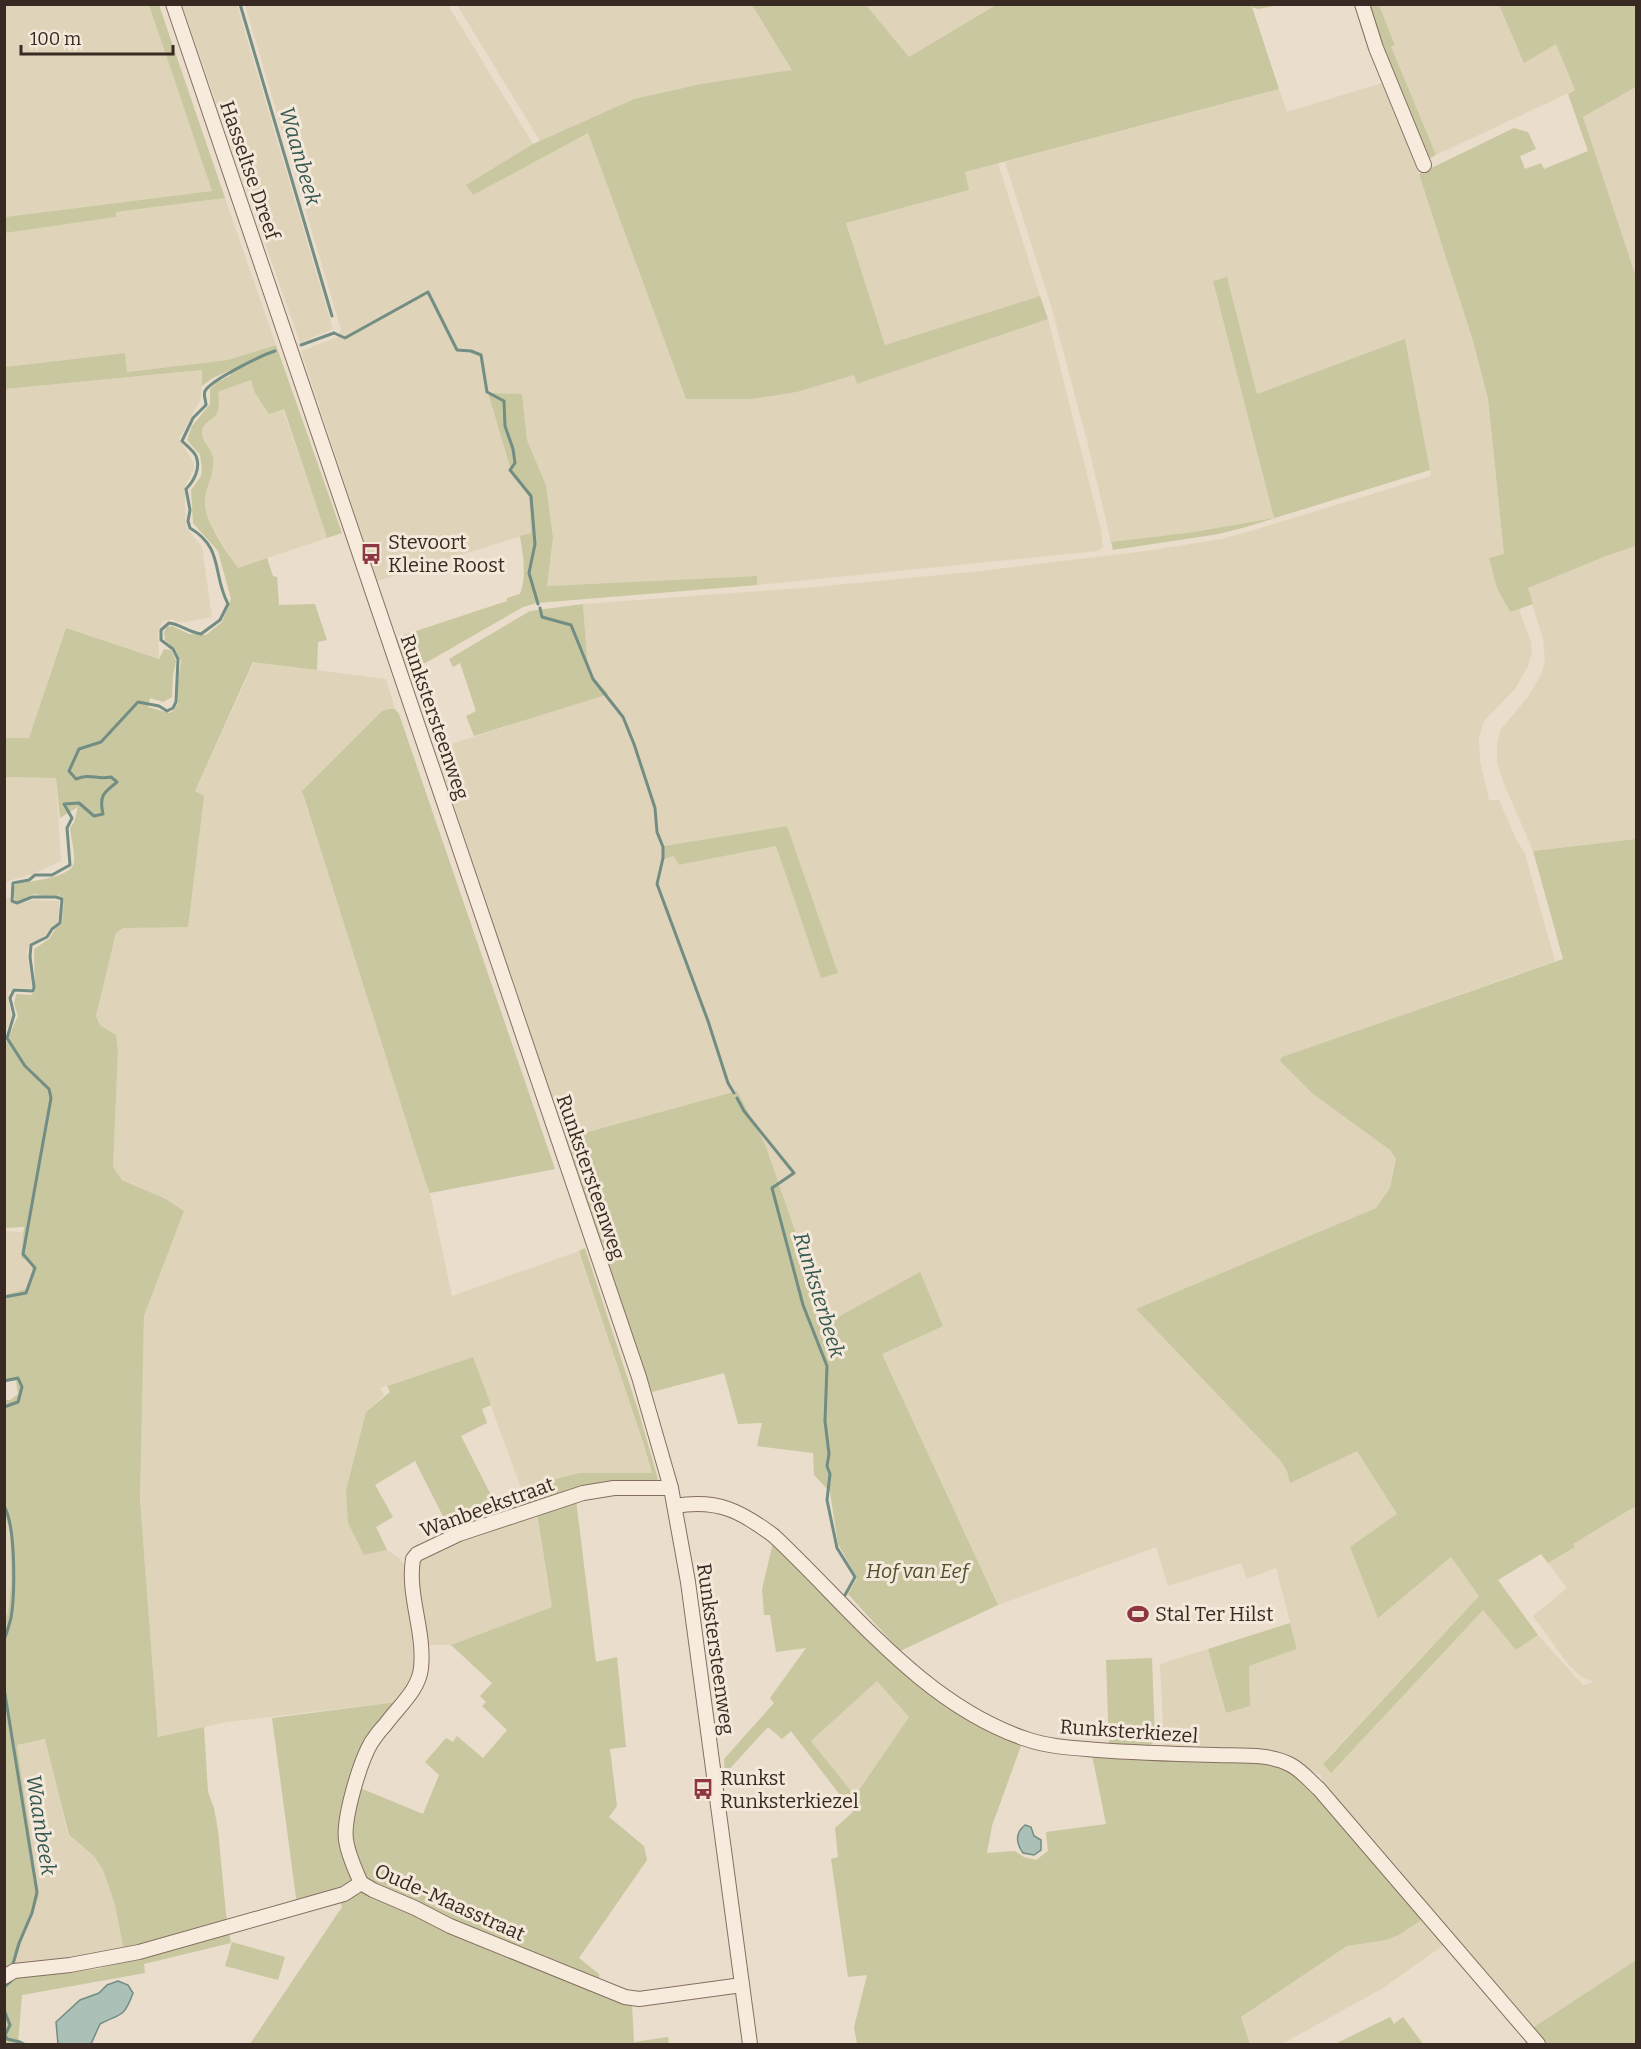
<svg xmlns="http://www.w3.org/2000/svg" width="1641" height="2049" font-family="Bitter,serif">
  <rect width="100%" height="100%" fill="#eaddcb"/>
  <!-- farmland -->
  <g fill="#dfd4b9" fill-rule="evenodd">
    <path d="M4,5H149L212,191L5,217Z"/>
    <path d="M182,5H237L333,329L300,343Z"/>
    <path d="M245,5H448L533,144L466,185L474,194L588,133L686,399H752L797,392L854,375L857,384L1048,319L1101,529L1103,547L1098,551L757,585L756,576L547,586L553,537L546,485L527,440L522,394H488L512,474L529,497L531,533L377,581L301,351L338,337L341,330Z"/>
    <path d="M457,5H752L793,70L701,84L634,99L540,141Z"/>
    <path d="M866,5H996L909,57Z"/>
    <path d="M1379,5H1499L1524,62L1556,43L1575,90L1436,155L1390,47L1395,44Z"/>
    <path d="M1382,83L1419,174L1473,341L1488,399L1504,554L1490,558L1497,588L1510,612L1519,609L1531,642L1532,652L1528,666L1515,689L1484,721L1479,738L1480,761L1489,800H1499L1516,839L1525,854L1555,961L1282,1057L1313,1094L1390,1150L1396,1159L1390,1188L1376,1208L1136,1309L1255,1433L1279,1459L1287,1471L1357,1451L1397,1514L1378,1617L1451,1557L1479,1596L1323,1763L1483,1610L1516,1650L1538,1635L1583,1685L1594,1682L1580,1676L1567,1663L1533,1616L1567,1588L1548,1563L1574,1547L1573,1544L1636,1506V1960L1531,2029L1438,1919L1398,1868L1324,1783L1320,1775L1297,1762L1237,1751L1164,1747L1160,1664L1208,1649L1226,1713L1250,1706L1249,1666L1297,1649L1276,1568L1247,1579L1241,1563L1168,1586L1156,1547L998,1605L882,1354L919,1273L827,1323L765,1144L737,1091L566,1138L435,749L608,694L591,676L588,669L583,604L815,587L981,571L1153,550L1221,539L1247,532L1431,476L1405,340L1257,394L1227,277L1213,281L1274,518L1194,532L1111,542L1088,445L1052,309L1005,162L1279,89L1287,112ZM787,826L821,978L776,846L679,865L673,856L662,860L664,846Z"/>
    <path d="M1636,87V277L1583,117Z"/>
    <path d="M998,163L1040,296L885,345L846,223L968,190L965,172Z"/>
    <path d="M225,198L276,345L228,360L126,372L125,353L5,367L4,233L116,217V212Z"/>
    <path d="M202,370V386L200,401L179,439L194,463V469L185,487V513L187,528L202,547L212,617L186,622H176L173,619L162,622L158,633L159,659L66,628L29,739L5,738V389Z"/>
    <path d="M252,380L283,409L327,538L238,568L212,528L204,506L205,495L214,468L213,457L201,435L203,426L215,416L218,392Z"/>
    <path d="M1636,546V839L1533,851L1504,784L1497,762V744L1501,729L1528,697L1541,675L1545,660L1543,639L1527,588L1606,556Z"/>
    <path d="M254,662L386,679L395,709L382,711L303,796L430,1193L452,1296L579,1251L645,1448L652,1474L579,1473L521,1488L473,1357L380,1388L384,1395L366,1412L346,1490L364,1555L387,1550L400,1559L404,1564L415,1662L412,1678L405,1690L397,1702L227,1722L158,1737L140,1500L144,1316L184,1211L166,1199L121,1179L113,1167L118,1051L116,1035L100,1025L96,1016L116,933L123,928L195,791Z"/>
    <path d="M5,777L56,778L61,861L33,874L5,882Z"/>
    <path d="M9,897L11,902L16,905L32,900L59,901V910L58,922L52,926L44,937L29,945L27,953L32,989L14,987L8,993L11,1017L5,1035V898Z"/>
    <path d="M5,1231L25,1232L21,1258L32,1262V1272L26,1289L5,1295Z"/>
    <path d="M5,1511L10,1532L11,1582L8,1613L5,1623Z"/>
    <path d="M537,1513L552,1607L451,1645H428L417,1573V1560L449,1544Z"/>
    <path d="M877,1681L909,1717L855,1797L811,1741Z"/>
    <path d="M46,1739L68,1835L94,1856L103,1870L115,1905L124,1950L81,1958L13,1966L39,1896L17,1745Z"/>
    <path d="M1423,1919L1444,1945L1383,1988L1282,2044H1250L1241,2017L1347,1946L1399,1935Z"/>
  </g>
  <!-- green -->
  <g fill="#c8c79f" fill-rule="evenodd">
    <path d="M1059,4L1280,5L1258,9L1252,7L1279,89L965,172L969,190L846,223L885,345L1040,296L1048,319L857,384L854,375L797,392L752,399H686L588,133L473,195L466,185L533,144L634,99L701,84L792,70L752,5H866L909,57L996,5H1057L1051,9Z"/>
    <path d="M149,5H159L225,198L116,212V217L5,233V217L212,191Z"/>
    <path d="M1366,5H1379L1395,45L1391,47L1436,155L1426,160Z"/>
    <path d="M1499,5H1636V87L1583,117L1636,277V546L1606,556L1528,588L1533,604L1510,612L1497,588L1489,558L1504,554L1488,399L1473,341L1419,174L1514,128L1528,132L1536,149L1520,156L1525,169L1541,163L1544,169L1588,151L1568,94L1575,90L1556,44L1524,63Z"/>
    <path d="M1227,277L1257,394L1405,339L1430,470L1246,527L1219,534L1113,550L1111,542L1194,532L1274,518L1213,281Z"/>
    <path d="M276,345L342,533L327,538L284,409L269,414L255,393L251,380L218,392C219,399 220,408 216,415C211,421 202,423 202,432C201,440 211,448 213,457C216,471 207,484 205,498C202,520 226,550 238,568L267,558L273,576L277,577L279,605L315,604L327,640L318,642L317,670L253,662L195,791L204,796L188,927L123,928L116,933L96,1016L100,1025L116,1035L118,1051L113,1167L122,1180L166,1199L184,1211L144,1316L140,1500L158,1737L204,1727L208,1792L214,1808L218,1830L226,1914L231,1943L144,1964L145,1973L22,1995L18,2044H5V1982L17,1973L72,1972L97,1969L126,1961L115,1905L103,1870L94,1856L69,1835L45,1739L17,1745L39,1896L13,1966L5,1971L4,1623L8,1613L11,1582L10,1532L4,1511V1400H10L18,1394L16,1381H5L4,1295L26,1289L32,1272V1262L21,1258L24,1227L5,1228L4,1047L18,1016L14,1004L16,994L31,995L35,992L34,949L49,939L56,928L62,924L64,898L58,895L45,896L34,894L17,902C12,897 12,891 15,885C29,880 72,879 74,862C75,852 71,838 70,828L74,822L78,807L60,818L56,778L5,777V738H29L66,628L159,659L164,649L171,650L176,661L173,675L172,697L163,702L150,698L148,707L169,713L173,711L178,704V682L181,661L175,649L165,640L164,632L167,627L172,626L189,634L206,635L222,622L231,599L218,551L193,523L191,490L201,476L202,469L200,455L187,440L192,426L210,404V389L216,383L231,375L230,370L213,378L202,386V370L5,389V367L125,353L127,372L228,360Z"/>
    <path d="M488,393L522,394L527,440L546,485L553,537L547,586L757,576V585L537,603L523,607L429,661L416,667H407L395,638L507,601V598L520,594C527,575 523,556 520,536L531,533L529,497L512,474Z"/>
    <path d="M583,604L588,669L591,676L609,694L474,736L466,716L476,711L460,663L453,667L449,659L530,611Z"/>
    <path d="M390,709H395L399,714L555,1169L430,1193L425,1180L302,791L382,711Z"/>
    <path d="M787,826L838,973L821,978L776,846L679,865L673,856L661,860L664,846Z"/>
    <path d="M1636,839V1506L1573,1544L1575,1547L1548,1563L1541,1554L1498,1580L1538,1635L1516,1650L1483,1610L1331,1773L1323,1764L1479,1596L1451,1557L1378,1618L1350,1547L1397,1514L1357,1451L1290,1483L1287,1471L1279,1459L1136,1309L1376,1208L1390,1188L1396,1159L1390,1150L1313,1094L1280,1061L1282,1057L1563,959L1533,851Z"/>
    <path d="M737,1091L765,1144L827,1323L920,1272L943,1326L882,1354L998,1605L900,1651L848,1594L857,1578L838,1544L830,1492L814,1475L813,1453L757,1446L762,1423L738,1424L724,1373L652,1392L566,1138Z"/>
    <path d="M585,1248L639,1413L658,1479L656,1482L523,1508L515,1507L516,1495L521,1488L579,1473H652L645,1448L579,1251Z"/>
    <path d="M473,1357L491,1405L482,1409L487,1423L461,1436L501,1515L451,1532L415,1461L375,1485L393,1517L376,1527L387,1550L364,1555L348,1523L346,1490L366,1412L390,1392L387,1386Z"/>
    <path d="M576,1500L596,1662L617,1657L626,1747L610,1749L617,1806L609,1817L644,1846L647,1860L579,1958L599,1974L600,1991L632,2004L634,2042L668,2037L669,2044H250L342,1907L340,1900L297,1905L272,1718L397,1702L369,1738L342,1822L360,1875L350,1829L360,1788L423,1814L439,1775L425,1762L446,1738L453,1742L457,1736L483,1758L507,1730L482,1706L486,1702L480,1696L492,1683L451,1645L552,1607L537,1513Z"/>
    <path d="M773,1543L927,1691L1022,1743L992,1826L987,1853L1015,1851L1024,1857L1036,1860L1048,1851L1046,1832L1106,1824L1092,1755L1231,1760L1274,1764L1298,1775L1423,1919L1399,1935L1386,1940L1347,1946L1241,2017L1250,2044H857L854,2027L867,1975L848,1977L831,1859L838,1857L835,1828L853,1812L791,1731L782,1739L768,1727L725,1774L724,1759L774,1703L770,1698L806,1648L776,1652L770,1615H764L762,1589ZM877,1681L909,1717L855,1796L811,1741Z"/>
    <path d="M1290,1623L1297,1649L1249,1666L1250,1706L1226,1713L1208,1649Z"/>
    <path d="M1152,1658L1155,1738L1153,1743L1145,1749L1109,1747L1106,1660Z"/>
    <path d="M232,1942L285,1957L278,1980L225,1966Z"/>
    <path d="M1636,1960V2044H1546L1531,2029Z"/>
    <path d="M1390,2017L1394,2024L1403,2017L1423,2044H1335Z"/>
  </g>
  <!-- water -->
  <g fill="#abc0b7" stroke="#728d83" stroke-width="1.5">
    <path d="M1025,1825L1031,1827L1034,1836L1041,1840V1850L1034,1855L1023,1853C1016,1843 1015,1833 1025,1825Z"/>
    <path d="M118,1981L128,1985L133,1993C124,2018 121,2013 100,2024L91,2044H58L56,2022L80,2000L99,1993L107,1985Z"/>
  </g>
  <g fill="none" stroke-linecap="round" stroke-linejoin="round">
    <!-- stream -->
    <g stroke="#728d83" stroke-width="3">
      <path d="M240,4L332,316"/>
      <path d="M334,333L345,338L428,292L457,350L471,351L481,355L487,392L504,401L505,426L513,449L515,463L510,470L531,496L535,544L529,573L538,604"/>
      <path d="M301,345L334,333"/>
      <path d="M540,608L542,617L571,625L593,679L623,717L634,744L655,808L657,832L663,847V858L657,884L708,1021L728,1083L734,1093"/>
      <path d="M737,1098L744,1111L794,1173L772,1188L803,1305L827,1366L825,1421L829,1454L827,1466L830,1474L827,1500L837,1548L855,1577L845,1595"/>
      <path d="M4,1297L26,1293L35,1268L23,1254L51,1098L49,1089L25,1066L7,1038L14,1015L10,998L14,990L33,991L34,987L30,957L31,945L47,937L52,929L60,923L62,899L56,897H32L17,903L12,901L13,883L29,880L35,875H52L70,865L67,828L72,818L64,804L79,803L94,816L103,814C99,796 103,793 117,782L111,777C96,780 91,773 76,779L69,771L79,749L101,742L138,702L159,706L167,711L173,708L176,702L178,659L173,649L161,640V630L169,623C180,624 188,632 201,634L220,620L228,604C212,574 224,548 190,528L188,521L190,510L186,489C194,481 201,468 196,456C194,451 186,445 182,441L193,418L206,405C206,400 203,395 205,391C211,380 262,355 275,351"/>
      <path d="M4,1381L18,1378L22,1387L18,1402L4,1407"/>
      <path d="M4,1506C16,1526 15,1594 11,1618C9,1625 7,1633 4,1640"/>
      <path d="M4,1688L37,1892L32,1913L19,1943L13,1964"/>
      <path d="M4,1987L12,1980V1977"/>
      <path d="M4,2010L10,2025L5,2035L7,2039L20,2042L24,2044"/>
    </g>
    <defs>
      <g id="minor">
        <path d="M173,4L639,1377L671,1488L688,1582L750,2044"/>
        <path d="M1362,4L1376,48L1424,165"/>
        <path d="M675,1506C718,1499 741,1511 774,1536C852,1609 922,1704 1026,1739C1049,1747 1073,1748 1098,1750C1137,1753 1176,1754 1215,1755C1239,1756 1270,1753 1291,1765C1302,1771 1310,1781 1319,1789L1538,2044"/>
        <path d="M361,1883C355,1869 348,1855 346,1840C343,1818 360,1762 371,1743C375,1737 380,1730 385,1725C398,1707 419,1690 421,1668C425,1631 407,1595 413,1559L417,1554L459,1534L583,1493L614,1488H671"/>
        <path d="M361,1883L373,1890L415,1908L450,1926L625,1997L639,1999L742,1985"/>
        <path d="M4,1977L14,1971L70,1965L139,1952L344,1894L361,1883"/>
      </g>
    </defs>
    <!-- minor casing -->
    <use href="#minor" stroke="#866f61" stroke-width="16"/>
    <!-- minor -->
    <use href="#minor" stroke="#f6ebdd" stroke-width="14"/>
  </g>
  <!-- icons -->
  <defs>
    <symbol id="bus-bare" viewBox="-9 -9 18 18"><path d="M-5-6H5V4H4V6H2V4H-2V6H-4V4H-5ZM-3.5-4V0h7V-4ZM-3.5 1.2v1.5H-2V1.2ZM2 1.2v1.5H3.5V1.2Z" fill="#8e3743" stroke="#f3e8d9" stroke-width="2.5" paint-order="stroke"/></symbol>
    <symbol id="stadium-bare" viewBox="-9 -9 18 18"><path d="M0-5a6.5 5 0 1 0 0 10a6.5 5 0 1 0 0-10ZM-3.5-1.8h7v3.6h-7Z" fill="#8e3743" stroke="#f3e8d9" stroke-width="2.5" paint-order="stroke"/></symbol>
  </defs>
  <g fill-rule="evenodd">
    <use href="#bus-bare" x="356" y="539" width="30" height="30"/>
    <use href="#stadium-bare" x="1123" y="1599" width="30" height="30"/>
    <use href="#bus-bare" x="688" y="1774" width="30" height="30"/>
  </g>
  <g text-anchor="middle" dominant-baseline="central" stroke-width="6" stroke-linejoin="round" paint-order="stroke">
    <!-- street labels -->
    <g font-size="20" fill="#382a22" stroke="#f3e8d9">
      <text transform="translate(250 170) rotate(71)">Hasseltse Dreef</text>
      <text transform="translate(435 717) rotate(71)">Runkstersteenweg</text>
      <text transform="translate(591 1177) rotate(71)">Runkstersteenweg</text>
      <text transform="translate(487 1507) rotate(-20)">Wanbeekstraat</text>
      <text transform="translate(716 1649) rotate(82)">Runkstersteenweg</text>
      <text transform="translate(1129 1731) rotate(4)">Runksterkiezel</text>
      <text transform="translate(450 1902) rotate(24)">Oude-Maasstraat</text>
    </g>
    <!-- poi labels -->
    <g font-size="20" fill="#382a22" stroke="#f3e8d9" text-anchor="start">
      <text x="388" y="542">Stevoort<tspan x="388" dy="23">Kleine Roost</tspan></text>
      <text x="1155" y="1614">Stal Ter Hilst</text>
      <text x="720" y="1778">Runkst<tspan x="720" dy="23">Runksterkiezel</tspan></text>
    </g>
    <!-- park labels -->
    <g font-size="20" font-style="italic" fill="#4d522b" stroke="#f3e8d9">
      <text x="917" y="1571">Hof van Eef</text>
    </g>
    <!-- water labels -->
    <g font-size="21" font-style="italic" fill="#33564f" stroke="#f3e8d9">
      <text transform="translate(300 156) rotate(74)">Waanbeek</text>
      <text transform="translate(819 1295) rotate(73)">Runksterbeek</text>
      <text transform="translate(41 1825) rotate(81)">Waanbeek</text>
    </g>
  </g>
  <!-- border -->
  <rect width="1641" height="2049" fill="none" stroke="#382a22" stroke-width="12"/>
  <!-- scale -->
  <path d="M21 45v9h152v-9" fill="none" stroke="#382a22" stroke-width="3"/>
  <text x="30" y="45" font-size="18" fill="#382a22" stroke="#f3e8d9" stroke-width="4.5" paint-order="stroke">100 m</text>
</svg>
